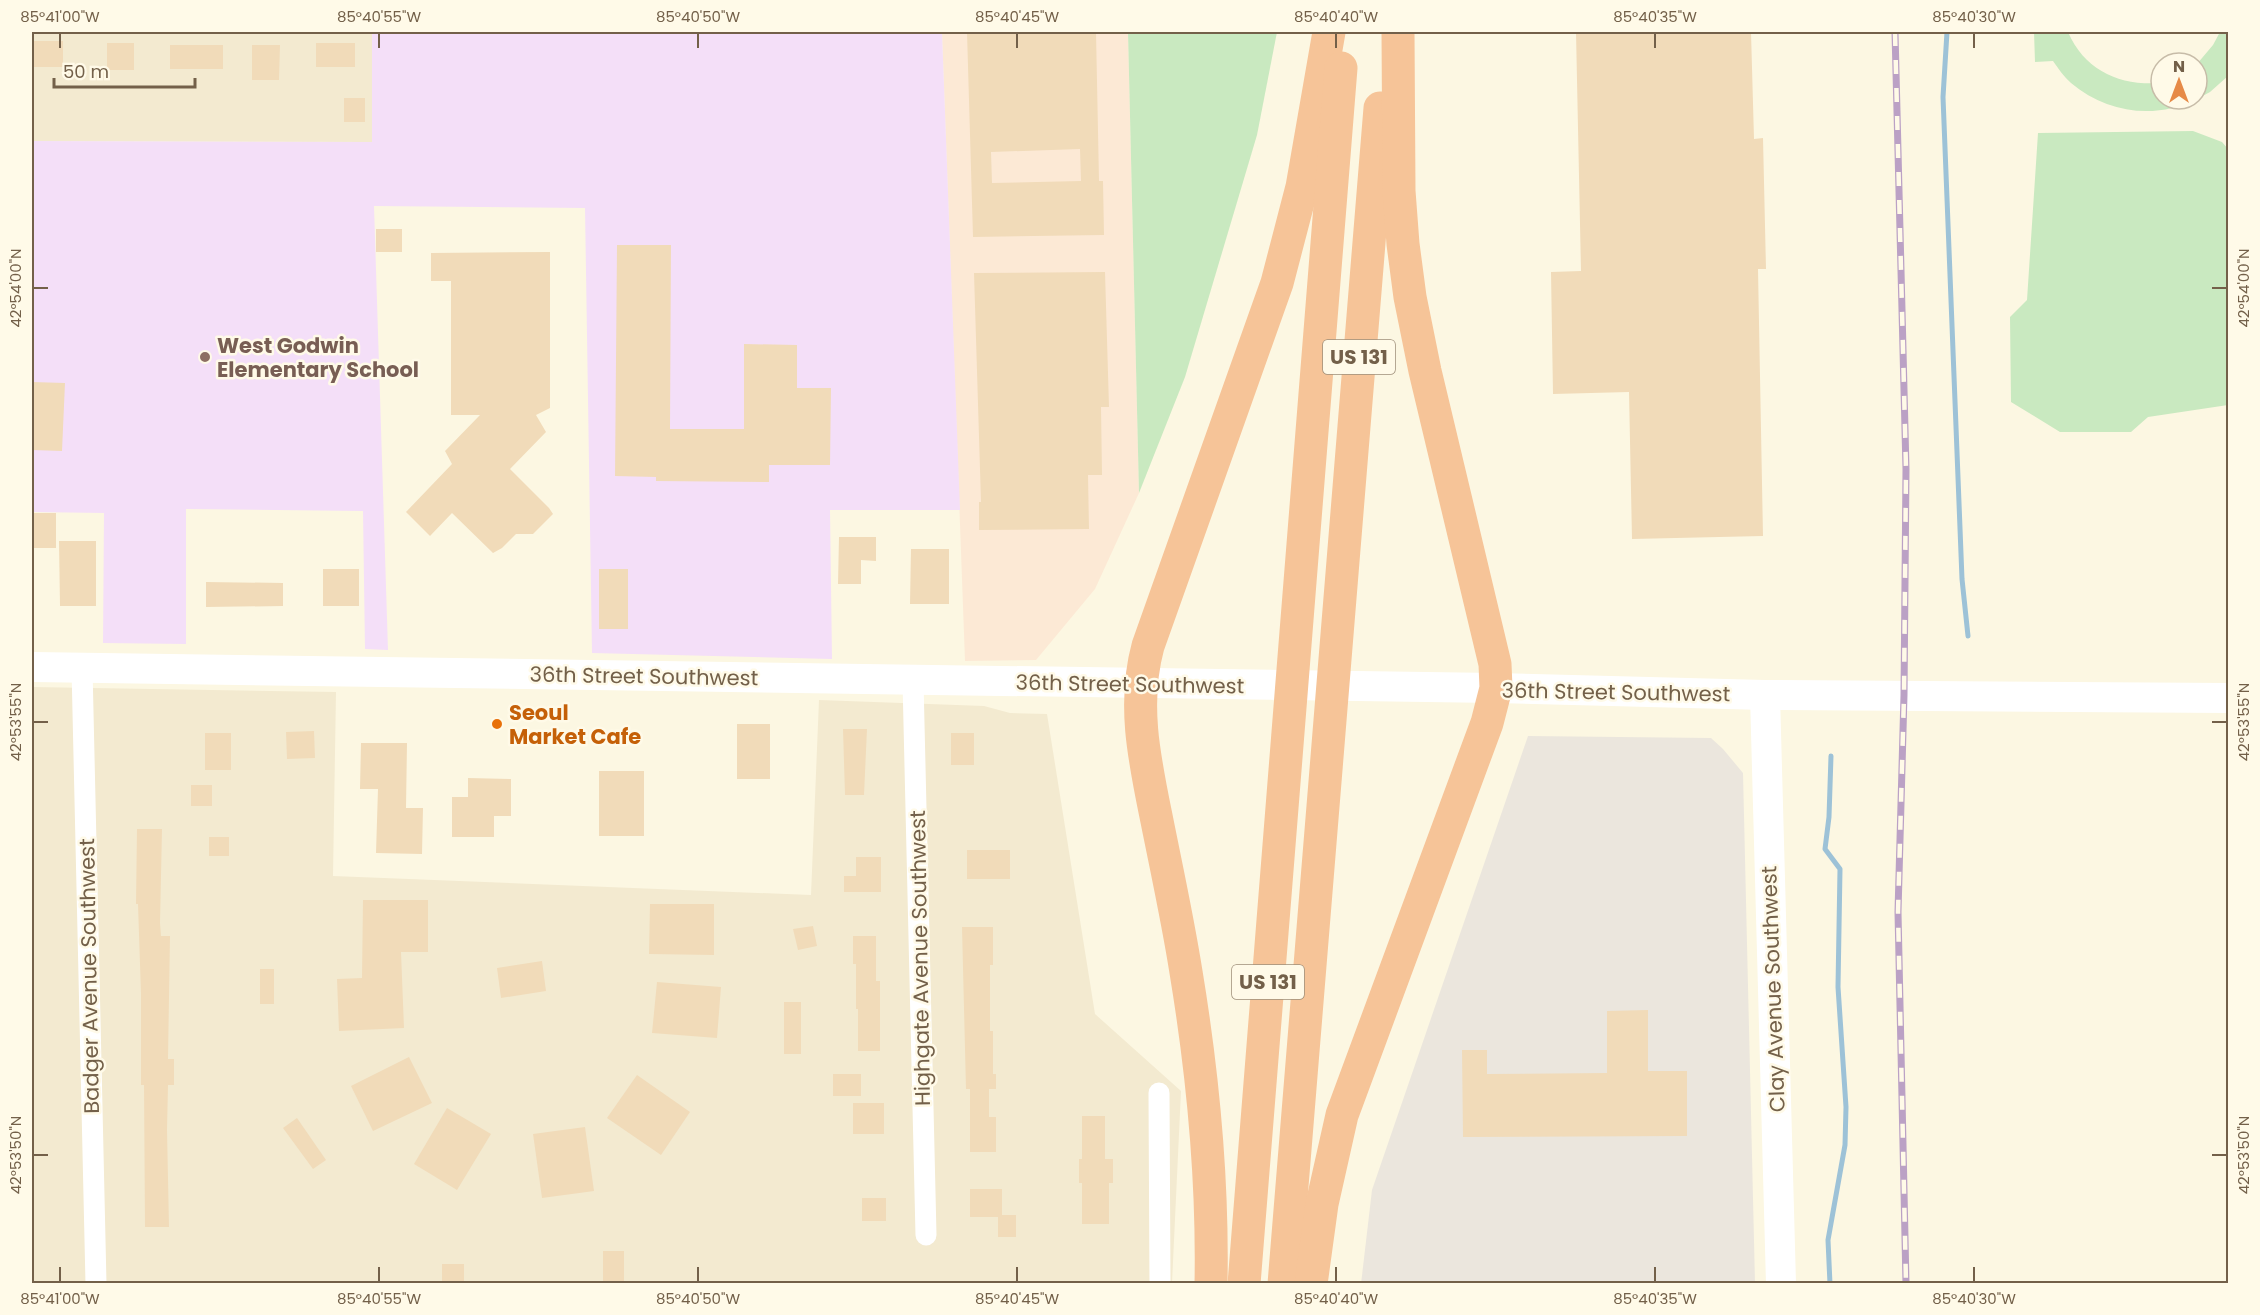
<svg xmlns="http://www.w3.org/2000/svg" width="2260" height="1315" font-family="Poppins,sans-serif">
  <rect width="100%" height="100%" fill="#fcf7e2"/>
  <!-- residential -->
  <g fill="#f3ead0">
    <path d="M32,32H372V142L32,141Z"/>
    <path d="M32,687L336,692L333,876L811,895L819,700L984,706L1010,713L1047,714L1095,1014L1181,1091L1172,1283L32,1284Z"/>
  </g>
  <!-- commercial -->
  <path fill="#fce9d5" d="M942,32H1128L1139,493L1095,589L1036,660L965,661Z"/>
  <!-- industrial -->
  <path fill="#ebe6dd" d="M1528,736L1711,738L1723,749L1743,773L1755,1283L1361,1284L1372,1190Z"/>
  <!-- education -->
  <path fill="#f4dff8" d="M372,32H942L960,510H830L832,659L592,653L585,208L374,206L388,650L365,649L363,511L186,509V644L103,643L104,513L32,512V141L372,142Z"/>
  <!-- green -->
  <g fill="#c9e9c0">
    <path d="M1128,32H1277L1257,135L1185,377L1139,493Z"/>
    <path d="M2034,32H2068C2085,71 2120,86 2161,83V99H2197C2155,120 2107,113 2071,83C2064,77 2058,68 2053,61L2035,62Z"/>
    <path d="M2220,32H2228V76L2210,92L2197,99V64L2213,45Z"/>
    <path d="M2193,131L2222,142L2228,149V405L2148,417L2131,432H2060L2011,402L2010,317L2027,300L2038,133Z"/>
  </g>
  <g fill="none" stroke-linecap="round" stroke-linejoin="round">
    <!-- stream -->
    <g stroke="#9dc2d7" stroke-width="5">
      <path d="M1947,32L1943,97L1962,579L1968,636"/>
      <path d="M1830,1284L1828,1240L1845,1145L1846,1107L1838,987L1840,869L1825,849L1829,817L1831,756"/>
    </g>
  </g>
  <!-- building -->
  <g fill="#f1dbb9" fill-rule="evenodd">
    <path d="M967,32H1096L1099,181H1103L1104,235L973,237ZM1080,149L1081,181L992,183L991,152Z"/>
    <path d="M1576,32H1751L1754,139L1763,138L1766,269H1758L1763,536L1632,539L1629,392L1553,394L1551,272L1581,271Z"/>
    <rect x="32" y="41" width="31" height="26"/>
    <rect x="107" y="43" width="27" height="27"/>
    <rect x="316" y="43" width="39" height="24"/>
    <rect x="170" y="45" width="53" height="24"/>
    <path d="M252,45H280L279,80H252Z"/>
    <rect x="344" y="98" width="21" height="24"/>
    <rect x="376" y="229" width="26" height="23"/>
    <path d="M617,245H671L670,429H744V344L797,345V388H831L830,465H769V482L656,481V477L615,476Z"/>
    <path d="M550,252V408L536,415L546,432L510,469L549,508L553,514L533,534H516L502,548L493,553L452,513L430,536L406,512L452,464L445,451L480,415H451V281H431V253Z"/>
    <path d="M1105,272L1109,407H1101L1102,475H1088L1089,529L979,530V502H981L974,273Z"/>
    <path d="M32,382L65,383L62,451L32,450Z"/>
    <rect x="32" y="513" width="24" height="35"/>
    <path d="M839,537H876V561L861,560V584H838Z"/>
    <path d="M59,541H96V606H60Z"/>
    <path d="M911,549H949V604H910Z"/>
    <rect x="323" y="569" width="36" height="37"/>
    <rect x="599" y="569" width="29" height="60"/>
    <path d="M206,582L283,583V606L206,607Z"/>
    <rect x="737" y="724" width="33" height="55"/>
    <path d="M843,729H867L864,795H845Z"/>
    <path d="M314,731L315,758L287,759L286,732Z"/>
    <rect x="205" y="733" width="26" height="37"/>
    <rect x="951" y="733" width="23" height="32"/>
    <path d="M361,743H407L406,808H423L422,854L376,853L378,789H360Z"/>
    <rect x="599" y="771" width="45" height="65"/>
    <path d="M468,778L511,779V816H494V837H452V797H468Z"/>
    <rect x="191" y="785" width="21" height="21"/>
    <path d="M137,829H162L160,923L161,936H170L168,1059H174V1085H168L167,1130L169,1227H145L144,1085H141V994L138,904H136Z"/>
    <rect x="209" y="837" width="20" height="19"/>
    <rect x="967" y="850" width="43" height="29"/>
    <path d="M856,857H881V892H844V876H856Z"/>
    <path d="M363,900H428V952H401L404,1028L339,1031L337,979L362,978Z"/>
    <path d="M650,904H714V955L649,954Z"/>
    <path d="M813,926L817,946L798,950L793,929Z"/>
    <path d="M962,927H993V965H990V1031H993V1074H996V1089H989V1117H996V1152H970V1089H966Z"/>
    <path d="M853,936H876V981H880V1051H858V1009H856V964H853Z"/>
    <path d="M542,961L546,991L501,998L497,968Z"/>
    <rect x="260" y="969" width="14" height="35"/>
    <path d="M657,982L721,987L717,1038L652,1033Z"/>
    <rect x="784" y="1002" width="17" height="52"/>
    <path d="M1648,1010V1071H1687V1136L1463,1137L1462,1050H1487V1074L1607,1073V1011Z"/>
    <path d="M409,1057L432,1103L373,1131L351,1086Z"/>
    <rect x="833" y="1074" width="28" height="22"/>
    <path d="M637,1075L690,1112L661,1155L607,1118Z"/>
    <rect x="853" y="1103" width="31" height="31"/>
    <path d="M447,1108L491,1134L457,1190L414,1164Z"/>
    <path d="M1082,1116H1105V1159H1113V1183H1109V1224H1082V1183H1079V1159H1082Z"/>
    <path d="M297,1118L326,1160L313,1169L283,1128Z"/>
    <path d="M585,1127L594,1191L542,1198L533,1134Z"/>
    <path d="M970,1189H1002V1215H1016V1237H998V1217H970Z"/>
    <rect x="862" y="1198" width="24" height="23"/>
    <rect x="603" y="1251" width="21" height="33"/>
    <rect x="442" y="1264" width="22" height="20"/>
  </g>
  <g fill="none" stroke-linecap="round" stroke-linejoin="round">
    <!-- street -->
    <g stroke="#fff" stroke-width="21">
      <path d="M82,668L96,1284"/>
      <path d="M913,681L926,1235"/>
      <path d="M1159,1093L1160,1284"/>
    </g>
    <!-- secondary -->
    <g stroke="#fff" stroke-width="30">
      <path d="M32,667L1496,688L1765,695L2228,698"/>
      <path d="M1765,695L1781,1284"/>
    </g>
    <!-- highway -->
    <g stroke="#f6c498" stroke-width="33">
      <path d="M1211,1284C1213,1179 1203,1075 1186,972C1178,921 1167,871 1157,821C1145,762 1132,705 1148,646L1277,283L1302,187L1329,32"/>
      <path d="M1244,1284L1341,68"/>
      <path d="M1284,1284L1380,108"/>
      <path d="M1311,1284L1322,1204L1342,1115L1487,723L1496,688L1495,664L1425,371L1410,297L1403,244L1399,191L1398,32"/>
    </g>
    <defs>
      <path id="rail" d="M1895,32L1906,469L1904,695L1898,912L1906,1284"/>
    </defs>
    <!-- rail casing -->
    <use href="#rail" stroke="#bba1c5" stroke-width="7"/>
    <!-- rail -->
    <use href="#rail" stroke="#fffae8" stroke-width="4.5" stroke-dasharray="14" stroke-linecap="butt"/>
  </g>
  <!-- ticks -->
  <path fill="none" stroke="#736049" stroke-width="2" d="M60,33V48M379,33V48M698,33V48M1017,33V48M1336,33V48M1655,33V48M1974,33V48M33,288H48M2212,288H2227M33,722H48M2212,722H2227M33,1155H48M2212,1155H2227M60,1267V1282M379,1267V1282M698,1267V1282M1017,1267V1282M1336,1267V1282M1655,1267V1282M1974,1267V1282"/>
  <!-- markers -->
  <circle fill="#8d6e63" stroke="#fffae8" stroke-width="2" cx="205" cy="357" r="6"/>
  <circle fill="#e8710a" stroke="#fffae8" stroke-width="2" cx="497" cy="724" r="6"/>
  <g text-anchor="middle" dominant-baseline="central" stroke-width="5" stroke-linejoin="round" paint-order="stroke">
    <!-- shield labels -->
    <g fill="#fffae8" stroke="#9d8e79" stroke-width="1.5">
      <rect x="1323" y="340" width="72" height="34" rx="4.5"/>
      <rect x="1232" y="965" width="72" height="34" rx="4.5"/>
    </g>
    <g font-size="20" font-weight="bold" fill="#736049">
      <text x="1359" y="357">US 131</text>
      <text x="1268" y="982">US 131</text>
    </g>
    <!-- education labels -->
    <g font-size="21" font-weight="bold" fill="#785e54" stroke="#fffae8" text-anchor="start">
      <text x="217" y="345">West Godwin<tspan x="217" dy="24">Elementary School</tspan></text>
    </g>
    <!-- street labels -->
    <g font-size="21" fill="#736049" stroke="#fffae8">
      <text transform="translate(644 676) rotate(1)">36th Street Southwest</text>
      <text transform="translate(1130 684) rotate(1)">36th Street Southwest</text>
      <text transform="translate(1616 692) rotate(1)">36th Street Southwest</text>
      <text transform="translate(920 958) rotate(-91)">Highgate Avenue Southwest</text>
      <text transform="translate(89 976) rotate(-91)">Badger Avenue Southwest</text>
      <text transform="translate(1773 989) rotate(-92)">Clay Avenue Southwest</text>
    </g>
    <!-- food labels -->
    <g font-size="21" font-weight="bold" fill="#c56008" stroke="#fffae8" text-anchor="start">
      <text x="509" y="712">Seoul<tspan x="509" dy="24">Market Cafe</tspan></text>
    </g>
  </g>
  <!-- border -->
  <rect width="2260" height="1315" fill="none" stroke="#fffae8" stroke-width="66"/>
  <!-- north arrow -->
  <g transform="translate(2179 81)"><circle r="28" fill="#fffae8" stroke="#c7bca8" stroke-width="1.5"/>
  <path d="M0-4.5L10 22L0 15L-10 22Z" fill="#e68a47"/>
  <text y="-9" font-size="16" font-weight="bold" text-anchor="middle" fill="#736049">N</text>
  </g>
  <!-- scale -->
  <path d="M54 78v9h141v-9" fill="none" stroke="#736049" stroke-width="3"/>
  <text x="63" y="78" font-size="18" fill="#736049" stroke="#fffae8" stroke-width="4.5" paint-order="stroke">50 m</text>
  <rect x="33" y="33" width="2194" height="1249" fill="none" stroke="#736049" stroke-width="2"/>
  <g font-size="15" text-anchor="middle" fill="#736049">
    <text x="60" y="22">85°41'00"W</text>
    <text x="379" y="22">85°40'55"W</text>
    <text x="698" y="22">85°40'50"W</text>
    <text x="1017" y="22">85°40'45"W</text>
    <text x="1336" y="22">85°40'40"W</text>
    <text x="1655" y="22">85°40'35"W</text>
    <text x="1974" y="22">85°40'30"W</text>
    <text transform="translate(16 288) rotate(-90)" y="5">42°54'00"N</text>
    <text transform="translate(2244 288) rotate(-90)" y="5">42°54'00"N</text>
    <text transform="translate(16 722) rotate(-90)" y="5">42°53'55"N</text>
    <text transform="translate(2244 722) rotate(-90)" y="5">42°53'55"N</text>
    <text transform="translate(16 1155) rotate(-90)" y="5">42°53'50"N</text>
    <text transform="translate(2244 1155) rotate(-90)" y="5">42°53'50"N</text>
    <text x="60" y="1304">85°41'00"W</text>
    <text x="379" y="1304">85°40'55"W</text>
    <text x="698" y="1304">85°40'50"W</text>
    <text x="1017" y="1304">85°40'45"W</text>
    <text x="1336" y="1304">85°40'40"W</text>
    <text x="1655" y="1304">85°40'35"W</text>
    <text x="1974" y="1304">85°40'30"W</text>
  </g>
</svg>
